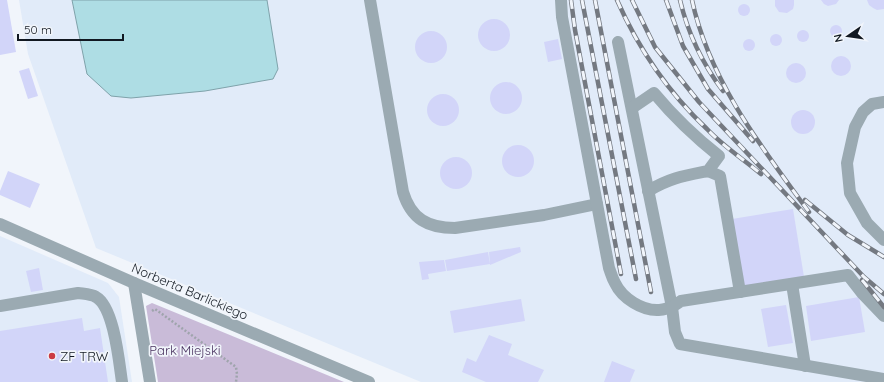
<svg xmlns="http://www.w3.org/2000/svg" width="884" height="382" font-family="Quicksand,sans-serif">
  <rect width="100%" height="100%" fill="#f1f5fb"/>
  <!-- built -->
  <g fill="#e1ebf9">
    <path d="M19,0H884V382H421L96,248L28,54Z"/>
    <path d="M0,236L108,283L119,297L132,382H0Z"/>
  </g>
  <!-- green -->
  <path fill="#c9bbd8" d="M152,303L344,382H158L146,306Z"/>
  <!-- water -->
  <path fill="#aedde4" stroke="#7fa2aa" d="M72,0H267L278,69L273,79L205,91L131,98L111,96L87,74Z"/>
  <!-- building -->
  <g fill="#d2d5f9">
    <path d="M0,0H7L16,52L0,55Z"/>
    <path d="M775,0H794V5L793,9L787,13L779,12L775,6Z"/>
    <path d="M821,0H839L836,4L828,6L824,4Z"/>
    <path d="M867,0H884V9L877,10L873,8L869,5Z"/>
    <circle cx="744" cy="10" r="6"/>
    <circle cx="494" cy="35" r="16"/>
    <circle cx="836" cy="31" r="6"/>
    <circle cx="803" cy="36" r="6"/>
    <circle cx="431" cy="47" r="16"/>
    <circle cx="776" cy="40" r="6"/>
    <circle cx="749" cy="45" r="6"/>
    <path d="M558,39L562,59L548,62L544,42Z"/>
    <circle cx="841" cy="66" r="10"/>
    <circle cx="796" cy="73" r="10"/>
    <path d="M29,68L38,96L28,99L19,71Z"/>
    <circle cx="506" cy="98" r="16"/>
    <circle cx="443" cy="110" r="16"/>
    <circle cx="803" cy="122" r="12"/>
    <circle cx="518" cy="161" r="16"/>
    <circle cx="456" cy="173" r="16"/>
    <path d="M8,171L40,184L30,208L0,195V191Z"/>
    <path d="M793,209L804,277L744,287L732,219Z"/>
    <path d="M520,247L521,252L490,265L489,252Z"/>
    <path d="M488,252L490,264L447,271L445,260Z"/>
    <path d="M444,260L446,271L428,274L429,279L422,280L419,262Z"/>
    <path d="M39,268L43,290L31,292L26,271Z"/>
    <path d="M859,297L865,332L811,341L806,306Z"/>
    <path d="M521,299L525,321L454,333L450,311Z"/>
    <path d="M786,305L793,343L768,347L761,309Z"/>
    <path d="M82,318L84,331L100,328L108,382H0V331Z"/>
    <path d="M489,335L512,344L508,355L544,370L538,382H486L462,372L467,358L476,362Z"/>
    <path d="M612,361L635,370L630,382H604Z"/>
  </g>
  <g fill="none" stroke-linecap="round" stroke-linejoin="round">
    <!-- path -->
    <path stroke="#9fa4ac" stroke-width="2.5" stroke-dasharray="2 2" stroke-linecap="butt" d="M152,311L155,309L236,367L237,374L236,382"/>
    <!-- minor -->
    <g stroke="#9baab2" stroke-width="12">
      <path d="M370,0L403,192C411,219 428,228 455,228L544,215L597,204"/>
      <path d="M561,0L562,17L609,268C611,273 612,278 615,283C622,298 642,311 659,310C663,310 668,308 672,307L618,42"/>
      <path d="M884,102L872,104L863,112L855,127L847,163L850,193L867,223L884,240"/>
      <path d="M632,108L654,93C674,117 695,137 719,156L708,171C683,176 670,178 648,191"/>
      <path d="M708,171L720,176L740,292"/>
      <path d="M0,224L134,283L369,382"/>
      <path d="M134,283L150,382"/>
      <path d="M792,284L805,366"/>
      <path d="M0,306L78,293C85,294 91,294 96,297C114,307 119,362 122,382"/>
      <path d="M884,316L862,293L848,275L681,301L672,307L675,332L680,344L884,379"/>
    </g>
    <defs>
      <g id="rail">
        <path d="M571,0L575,30L621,274"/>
        <path d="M582,0L636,279"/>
        <path d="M595,0L651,292"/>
        <path d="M617,0C639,50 667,91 707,129C723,146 743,159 761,174"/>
        <path d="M632,0L655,47L699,102L864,277L884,294"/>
        <path d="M666,0L683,46L708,89L753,141"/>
        <path d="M680,0C688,34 702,63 723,91"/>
        <path d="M692,0C709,80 762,148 809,212"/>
        <path d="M805,200L848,235L884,257"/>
        <path d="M862,280L884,307"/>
      </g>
    </defs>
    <!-- rail casing -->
    <use href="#rail" stroke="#747981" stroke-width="4.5"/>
    <!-- rail -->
    <use href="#rail" stroke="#f1f5fb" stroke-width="3" stroke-dasharray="9" stroke-linecap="butt"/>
  </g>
  <!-- markers -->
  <circle fill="#cb3b43" stroke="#f1f5fb" stroke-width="1.5" cx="52" cy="356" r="4"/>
  <g text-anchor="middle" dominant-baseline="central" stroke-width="3.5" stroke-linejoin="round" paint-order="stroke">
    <!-- street labels -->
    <g font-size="13" fill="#111821" stroke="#f1f5fb">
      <text transform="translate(190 291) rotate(23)">Norberta Barlickiego</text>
    </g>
    <!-- park labels -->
    <g font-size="13" fill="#49325f" stroke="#f1f5fb">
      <text x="185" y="350">Park Miejski</text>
    </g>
    <!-- poi labels -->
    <g font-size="13" fill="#111821" stroke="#f1f5fb" text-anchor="start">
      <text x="60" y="356">ZF TRW</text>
    </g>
  </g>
  <!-- north arrow -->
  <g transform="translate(848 36) rotate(257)" stroke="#f1f5fb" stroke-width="3" paint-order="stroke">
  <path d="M0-3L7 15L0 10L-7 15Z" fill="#111821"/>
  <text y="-6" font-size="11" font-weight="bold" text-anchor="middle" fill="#111821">N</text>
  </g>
  <!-- scale -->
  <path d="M18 34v6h105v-6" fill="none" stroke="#111821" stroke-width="2"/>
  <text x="24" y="34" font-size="12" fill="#111821" stroke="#f1f5fb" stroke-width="3" paint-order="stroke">50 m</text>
</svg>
